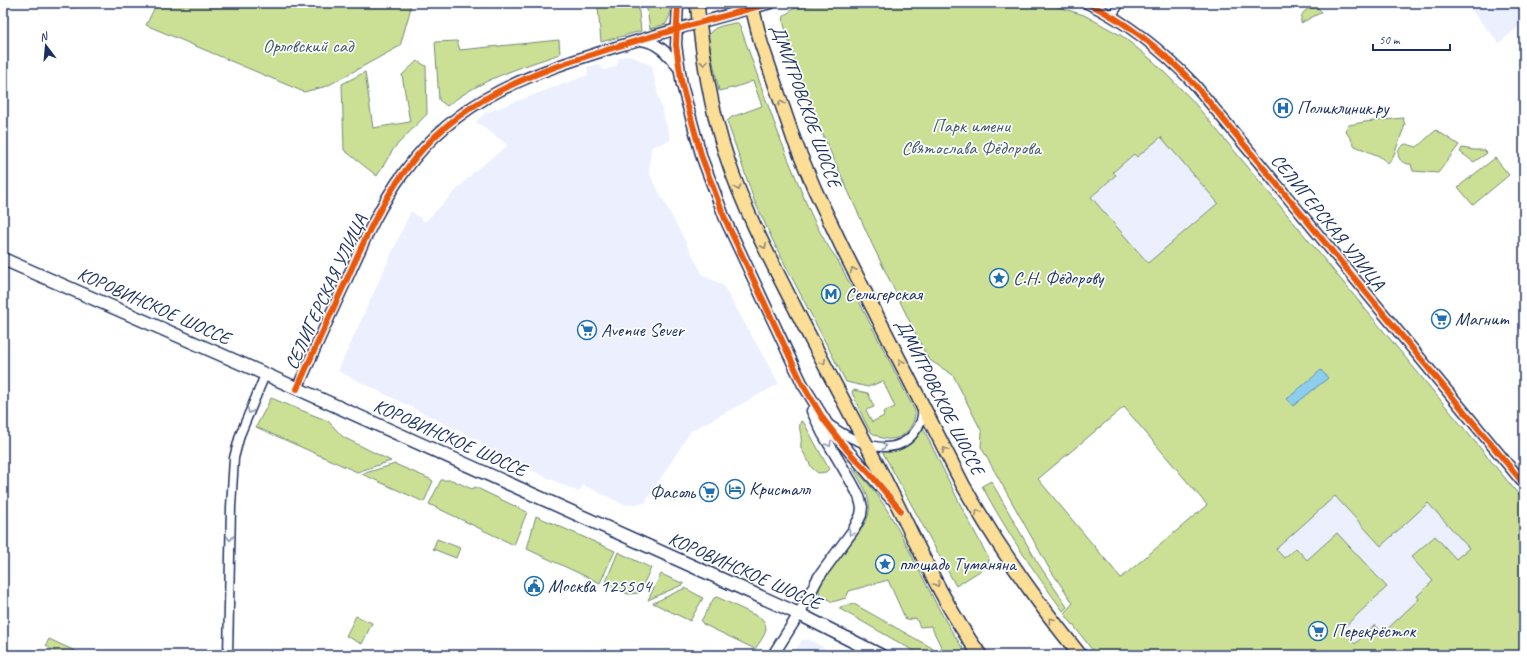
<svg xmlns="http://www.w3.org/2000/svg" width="1527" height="658" font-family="Caveat,sans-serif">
  <rect width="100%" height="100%" fill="#fff"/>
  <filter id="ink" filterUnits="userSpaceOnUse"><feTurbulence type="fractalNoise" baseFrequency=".025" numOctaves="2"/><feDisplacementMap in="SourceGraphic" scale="8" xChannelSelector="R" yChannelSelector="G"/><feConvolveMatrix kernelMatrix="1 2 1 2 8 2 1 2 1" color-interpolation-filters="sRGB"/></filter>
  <g filter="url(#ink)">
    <!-- built -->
    <g fill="#ecf0fe">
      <path d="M1465,3H1524V22L1499,43Z"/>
      <path d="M630,55L652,66L659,100L671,140L651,147L649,173L703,275L723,285L779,384L691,431L645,503L625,505L583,485L579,492L480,447L482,442L338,371L411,211L425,222L475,171L508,145L476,122L485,113L588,75L587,67L598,64L604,70L617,66L619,58Z"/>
      <path d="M1161,137L1218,203L1148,263L1091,197L1116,176L1113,172L1135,154L1137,157Z"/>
      <path d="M1335,496L1381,546L1428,503L1469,548L1456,559L1434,536L1412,557L1433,581L1417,596L1419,599L1383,633L1375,625L1355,644L1341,629L1387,587L1307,560L1284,558L1276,549Z"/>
      <path d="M808,639L837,655H793L802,640Z"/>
    </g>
    <!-- green -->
    <g fill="#cce095" stroke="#74887a" fill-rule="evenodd">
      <path d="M67,3H97L98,5L69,8Z"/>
      <path d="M157,3H410V11L400,46L327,86L304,92L146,25Z"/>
      <path d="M604,3H638L641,31L601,42L598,7Z"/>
      <path d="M646,3H670V15L666,24L650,29Z"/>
      <path d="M819,3H1045L1084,15L1122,36L1153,61L1191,99L1247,166L1524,501V655H1096L1064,613L1073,603L1049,568L981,447L982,432L953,375L928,359L872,244L804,93L783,21L784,16L793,9ZM1161,137L1218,203L1148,263L1091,197L1116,175L1113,172L1134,154L1137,157ZM1124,407L1207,505L1121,578L1038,479ZM1335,496L1381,546L1428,503L1469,548L1456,559L1435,536L1411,557L1433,581L1417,596L1419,599L1383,633L1375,625L1355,644L1342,629L1387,587L1337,533L1307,560L1296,548L1284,558L1276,549Z"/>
      <path d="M1311,8H1318L1322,12L1301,23C1300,15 1304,10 1311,8Z"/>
      <path d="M734,23H738L740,26C758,77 775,128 796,178C807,206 819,235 837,259L915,411C915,430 898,445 879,437C877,436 873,434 871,432C865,424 857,403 852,393L853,390L868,393L874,407L866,410L872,422L884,416L883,412L895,407L883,381L868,387L846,382L775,245L754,200L727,121L732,117L762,106L753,81L736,87L719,91L708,38C710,26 724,26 734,23Z"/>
      <path d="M559,40L560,54C519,68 481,79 447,106L439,100L435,42L457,41L460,50Z"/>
      <path d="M417,61L426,66L427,114L394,148L377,176L344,150L342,84L365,72L373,128L410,122L402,75Z"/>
      <path d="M1403,118L1405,125L1393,157L1388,163L1379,156L1355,146L1345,130L1349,125L1364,122Z"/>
      <path d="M1436,130L1459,145L1438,173L1413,171L1411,164C1397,165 1393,148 1406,144L1417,147Z"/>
      <path d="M1462,148L1474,150H1484L1487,153L1474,162L1460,152Z"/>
      <path d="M1495,158L1509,175L1473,205L1458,187Z"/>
      <path d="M271,398L328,421L343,437L391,461L357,472L256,427Z"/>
      <path d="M801,421L804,423L829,469L826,472L818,473L812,468L801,448C800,444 802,441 801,438C801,431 798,429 801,421Z"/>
      <path d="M923,428L962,508L989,559L988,566L956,586L882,451C900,452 915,444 923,428Z"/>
      <path d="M395,464L430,479L433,481L424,502L362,474Z"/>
      <path d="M852,467C878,490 891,516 907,546C926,583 943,622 968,655H945L931,626L920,627L916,618L906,620L888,580L849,591L846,598L832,602L819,593C819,583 825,576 831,569C840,556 867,527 869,512C872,497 859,479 852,467Z"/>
      <path d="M441,480H452L472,489L475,487L527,512L514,545L429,504Z"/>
      <path d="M991,481L1036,560L1067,607L1063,611C1033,570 1006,531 982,486Z"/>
      <path d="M536,516L615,551L600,583L527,549Z"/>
      <path d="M437,539L460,548L456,558L433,549Z"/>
      <path d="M618,552L651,568L639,593L628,594L605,584Z"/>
      <path d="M661,574L684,584L648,600Z"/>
      <path d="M685,588L703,598L690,621L653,603Z"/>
      <path d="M717,597L761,618C772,629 762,638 755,649L703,624L701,621L714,598Z"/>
      <path d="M854,604L932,648L936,655H921L840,609V607Z"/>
      <path d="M356,616L372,623L362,644L346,636Z"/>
      <path d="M49,639L84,655C70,655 57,657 46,645Z"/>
    </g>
    <!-- water -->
    <path fill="#8dceef" stroke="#5f8eb5" d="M1321,370L1328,378L1293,406L1287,399Z"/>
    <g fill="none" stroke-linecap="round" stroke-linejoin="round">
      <defs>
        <g id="minor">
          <path d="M1112,15L1120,3"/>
          <path d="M830,425C852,441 892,461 914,433C920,426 923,416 922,407"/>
          <path d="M228,655L231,507L234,458L240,435L265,375"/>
        </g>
        <g id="tertiary">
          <path d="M678,3L676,45L682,85L702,158L725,219L802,383L833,433L890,498"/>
          <path d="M1087,3C1129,23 1163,51 1195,85L1524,484"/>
          <path d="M641,40C658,42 668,54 678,67"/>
          <path d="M297,389C313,353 329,317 346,281C363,243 380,204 405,171C458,97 533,73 616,47C668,31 720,17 771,3"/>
          <path d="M773,655L799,614L818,578L854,529L861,515L862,507L859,496L852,483L823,434L812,411"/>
        </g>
        <path id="secondary" d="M3,259L247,366L799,614L880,655"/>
        <g id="primary">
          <path d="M697,3C703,56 710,108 727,158C744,209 768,255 792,302C821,359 851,415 881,472C912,532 940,600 980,655"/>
          <path d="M751,3L761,43L794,140L815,190L845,253L963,485C998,547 1035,600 1080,655"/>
        </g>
      </defs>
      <!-- minor casing -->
      <use href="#minor" stroke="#1b2f5e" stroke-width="11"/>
      <!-- tertiary casing -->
      <use href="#tertiary" stroke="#1b2f5e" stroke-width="13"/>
      <!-- secondary casing -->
      <use href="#secondary" stroke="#1b2f5e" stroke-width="15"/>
      <!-- primary casing -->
      <use href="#primary" stroke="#1b2f5e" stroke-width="16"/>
      <!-- minor -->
      <use href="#minor" stroke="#fff" stroke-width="8"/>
      <!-- tertiary -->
      <use href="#tertiary" stroke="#fff" stroke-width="10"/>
      <!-- secondary -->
      <use href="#secondary" stroke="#fff" stroke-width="12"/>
      <!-- primary -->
      <use href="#primary" stroke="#fcde96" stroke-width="13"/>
      <defs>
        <g id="cycleway">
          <path d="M678,3L676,45L682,85L702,158L725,219L802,383L824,420L847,450L871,475L901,511"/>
          <path d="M1087,3C1129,23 1163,51 1195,85L1524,484"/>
          <path d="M297,389C313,353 329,317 346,281C363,243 380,204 405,171C458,97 533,73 616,47C668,31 720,17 771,3"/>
        </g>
      </defs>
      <!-- cycleway casing -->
      <use href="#cycleway" stroke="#fff" stroke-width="8"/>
      <!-- cycleway -->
      <use href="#cycleway" stroke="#e8590c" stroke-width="6"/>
    </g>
    <!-- one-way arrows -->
    <defs><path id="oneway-chevron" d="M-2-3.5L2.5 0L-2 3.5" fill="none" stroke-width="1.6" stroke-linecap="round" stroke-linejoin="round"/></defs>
    <g stroke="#8c867a">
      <use href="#oneway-chevron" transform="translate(704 63) rotate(80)"/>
      <use href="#oneway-chevron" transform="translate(781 103) rotate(-109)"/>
      <use href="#oneway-chevron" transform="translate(738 188) rotate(70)"/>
      <use href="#oneway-chevron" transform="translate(764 246) rotate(64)"/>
      <use href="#oneway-chevron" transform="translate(853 270) rotate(-117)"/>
      <use href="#oneway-chevron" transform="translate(823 362) rotate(63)"/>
      <use href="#oneway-chevron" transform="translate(901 362) rotate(-117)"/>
      <use href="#oneway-chevron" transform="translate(945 450) rotate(-116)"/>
      <use href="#oneway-chevron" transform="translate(978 512) rotate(-120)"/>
      <use href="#oneway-chevron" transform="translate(937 584) rotate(61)"/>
      <use href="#oneway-chevron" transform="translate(1051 620) rotate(-128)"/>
    </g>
    <g stroke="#8d97ae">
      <use href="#oneway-chevron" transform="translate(250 411) rotate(113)"/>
      <use href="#oneway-chevron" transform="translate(829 444) rotate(59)"/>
      <use href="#oneway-chevron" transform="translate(884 446) rotate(-3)"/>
      <use href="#oneway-chevron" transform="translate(851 533) rotate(124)"/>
      <use href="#oneway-chevron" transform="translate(230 538) rotate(91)"/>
    </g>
  </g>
  <!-- icons -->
  <defs>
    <symbol id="hospital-ring" viewBox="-11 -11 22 22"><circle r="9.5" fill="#fff" stroke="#1f6fb2" stroke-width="1.5"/><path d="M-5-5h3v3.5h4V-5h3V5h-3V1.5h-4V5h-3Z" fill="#1f6fb2"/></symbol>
    <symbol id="sight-ring" viewBox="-11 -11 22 22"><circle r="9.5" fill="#fff" stroke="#1f6fb2" stroke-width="1.5"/><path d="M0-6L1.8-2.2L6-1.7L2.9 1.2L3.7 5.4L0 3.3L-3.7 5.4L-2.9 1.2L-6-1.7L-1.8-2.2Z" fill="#1f6fb2"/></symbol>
    <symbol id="metro-ring" viewBox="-11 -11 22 22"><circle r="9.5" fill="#fff" stroke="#1f6fb2" stroke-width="1.5"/><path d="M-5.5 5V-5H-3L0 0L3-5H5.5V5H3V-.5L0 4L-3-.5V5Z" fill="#1f6fb2"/></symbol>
    <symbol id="supermarket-ring" viewBox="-11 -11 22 22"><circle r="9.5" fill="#fff" stroke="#1f6fb2" stroke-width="1.5"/><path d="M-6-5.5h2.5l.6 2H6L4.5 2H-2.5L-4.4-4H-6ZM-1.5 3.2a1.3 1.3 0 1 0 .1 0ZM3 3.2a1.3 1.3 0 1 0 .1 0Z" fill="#1f6fb2"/></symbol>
    <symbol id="hotel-ring" viewBox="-11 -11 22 22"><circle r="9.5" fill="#fff" stroke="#1f6fb2" stroke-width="1.5"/><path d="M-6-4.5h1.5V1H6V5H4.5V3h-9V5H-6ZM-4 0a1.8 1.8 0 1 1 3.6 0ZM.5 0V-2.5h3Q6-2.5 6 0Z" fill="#1f6fb2"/></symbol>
    <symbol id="civic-ring" viewBox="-11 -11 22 22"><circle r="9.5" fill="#fff" stroke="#1f6fb2" stroke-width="1.5"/><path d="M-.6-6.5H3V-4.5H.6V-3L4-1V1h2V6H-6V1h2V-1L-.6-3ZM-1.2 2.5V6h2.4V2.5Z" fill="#1f6fb2"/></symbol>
  </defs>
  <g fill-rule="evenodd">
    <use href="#hospital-ring" x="1272" y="97" width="22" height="22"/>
    <use href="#sight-ring" x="988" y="267" width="22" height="22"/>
    <use href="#metro-ring" x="820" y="283" width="22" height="22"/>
    <use href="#supermarket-ring" x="1430" y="308" width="22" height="22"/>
    <use href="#supermarket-ring" x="576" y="319" width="22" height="22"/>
    <use href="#hotel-ring" x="724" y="478" width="22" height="22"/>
    <use href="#supermarket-ring" x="698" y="481" width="22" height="22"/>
    <use href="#sight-ring" x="874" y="553" width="22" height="22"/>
    <use href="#civic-ring" x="523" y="575" width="22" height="22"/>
    <use href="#supermarket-ring" x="1307" y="620" width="22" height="22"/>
  </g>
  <g text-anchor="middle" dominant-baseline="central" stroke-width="3.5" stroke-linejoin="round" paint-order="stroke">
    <!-- park labels -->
    <g font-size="19" fill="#475b6c" stroke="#fff">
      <text x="308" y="46">Орловский сад</text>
      <text x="971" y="126">Парк имени<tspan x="971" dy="22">Святослава Фёдорова</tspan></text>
    </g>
    <!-- street labels -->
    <g font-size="19" fill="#1b2f5e" stroke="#fff">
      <text transform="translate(806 106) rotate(70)">ДМИТРОВСКОЕ ШОССЕ</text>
      <text transform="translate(1328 222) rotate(51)">СЕЛИГЕРСКАЯ УЛИЦА</text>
      <text transform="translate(326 292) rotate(-65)">СЕЛИГЕРСКАЯ УЛИЦА</text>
      <text transform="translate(154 306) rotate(24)">КОРОВИНСКОЕ ШОССЕ</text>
      <text transform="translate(940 397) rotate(63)">ДМИТРОВСКОЕ ШОССЕ</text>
      <text transform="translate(450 438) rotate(24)">КОРОВИНСКОЕ ШОССЕ</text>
      <text transform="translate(745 571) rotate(24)">КОРОВИНСКОЕ ШОССЕ</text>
    </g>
    <!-- poi labels -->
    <g font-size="19" fill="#1b2f5e" stroke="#fff" text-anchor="start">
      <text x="1297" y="108">Поликлиник.ру</text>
      <text x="1013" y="278">С.Н. Фёдорову</text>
      <text x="845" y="294">Селигерская</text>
      <text x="1455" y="319">Магнит</text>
      <text x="601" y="330">Avenue Sever</text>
      <text x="749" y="489">Кристалл</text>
      <text x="695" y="492" text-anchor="end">Фасоль</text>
      <text x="899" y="564">площадь Туманяна</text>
      <text x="548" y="586">Москва 125504</text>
      <text x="1332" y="631">Перекрёсток</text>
    </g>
  </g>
  <!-- margin -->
  <rect width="1527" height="658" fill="none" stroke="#fff" stroke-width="16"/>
  <rect x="8" y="8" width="1511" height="642" fill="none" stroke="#1b2f5e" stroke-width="1.5" filter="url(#ink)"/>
  <!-- north arrow -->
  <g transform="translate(46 46) rotate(344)" stroke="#ffffff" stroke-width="3" paint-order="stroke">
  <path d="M0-3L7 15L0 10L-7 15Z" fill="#1b2f5e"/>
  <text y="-6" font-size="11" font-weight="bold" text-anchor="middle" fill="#1b2f5e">N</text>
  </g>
  <!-- scale -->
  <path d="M1373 44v6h77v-6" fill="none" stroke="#1b2f5e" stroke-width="2"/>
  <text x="1379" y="44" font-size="12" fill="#1b2f5e" stroke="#ffffff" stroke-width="3" paint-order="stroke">50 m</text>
</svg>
